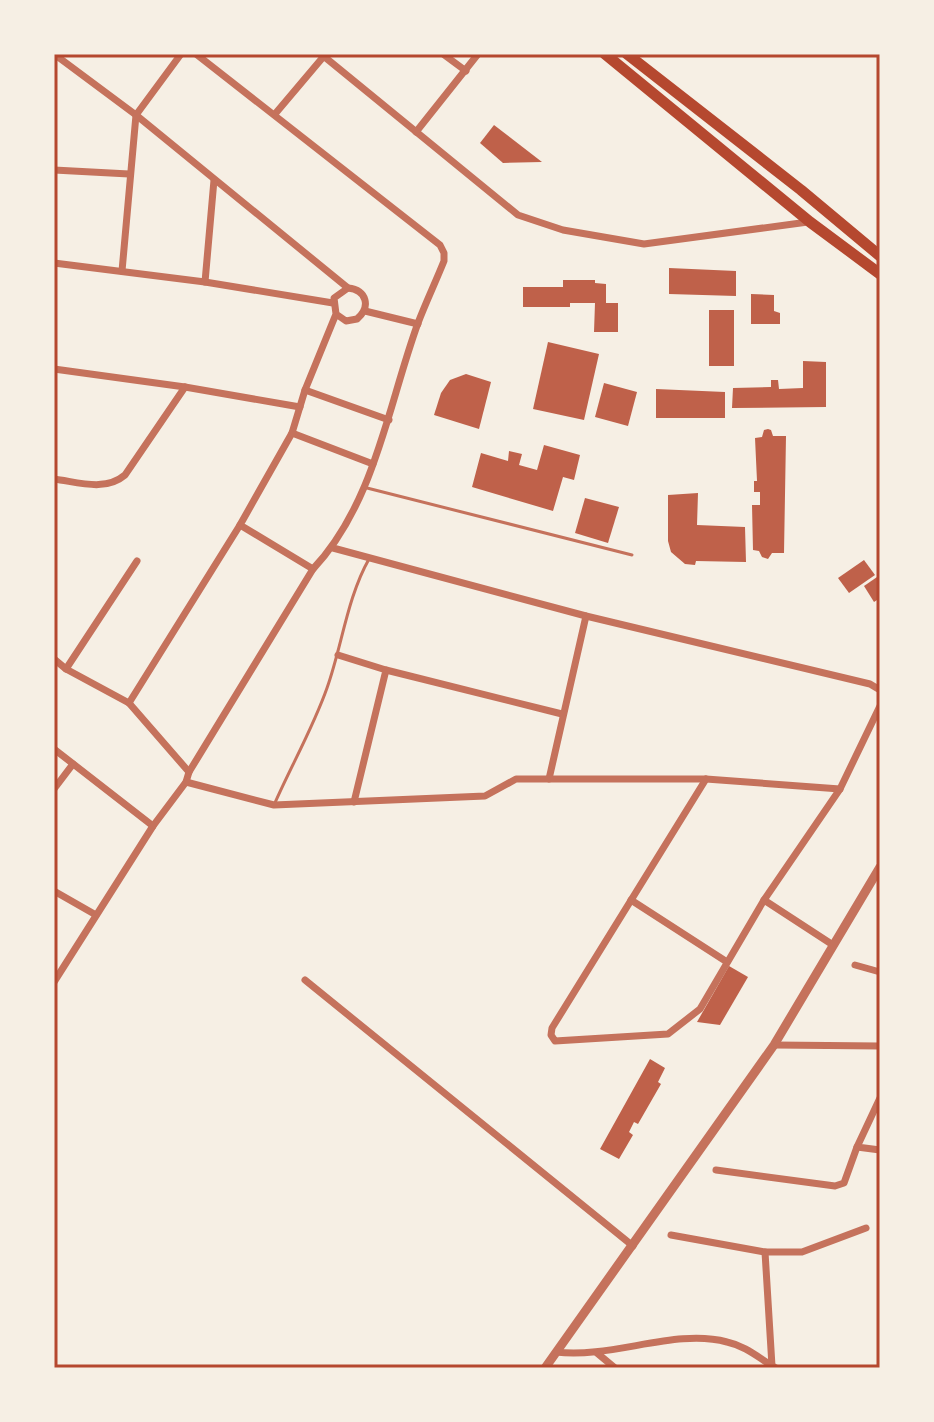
<svg xmlns="http://www.w3.org/2000/svg" width="934" height="1422" font-family="'Public Sans',sans-serif">
  <rect width="100%" height="100%" fill="#f6efe4"/>
  <!-- building -->
  <g fill="#bf614a">
    <path d="M494,125L542,162L503,163L480,143Z"/>
    <path d="M669,268L736,271V296L669,294Z"/>
    <path d="M563,280H595V283L606,284V303H618V332H594L595,303H570V307H523V287H563Z"/>
    <path d="M751,294L774,295V311L780,313V324H751Z"/>
    <rect x="709" y="310" width="25" height="56"/>
    <path d="M548,342L599,354L584,420L533,409Z"/>
    <path d="M803,361L826,362V407L732,408L733,388L771,387V380H778L779,389L803,388Z"/>
    <path d="M466,374L491,382L479,429L434,415L441,393L450,380Z"/>
    <path d="M604,383L637,392L628,426L595,417Z"/>
    <path d="M656,389L725,392V418H656Z"/>
    <path d="M768,429L771,430L773,436H786L784,553H772L768,559L762,557L759,551L753,550L752,505H760V492H754V481H757L755,438L762,437L764,430Z"/>
    <path d="M544,445L580,455L574,480L563,477L553,511L472,487L481,453L508,461L509,451L522,454L519,465L537,470Z"/>
    <path d="M698,493L697,525L745,527L746,562L696,561L695,565L685,564L671,552L668,541V495Z"/>
    <path d="M585,498L619,507L608,543L575,533Z"/>
    <path d="M864,560L875,575L849,593L838,578Z"/>
    <path d="M880,575V598L874,602L864,586Z"/>
    <path d="M729,966L748,977L720,1025L697,1022Z"/>
    <path d="M650,1059L665,1068L658,1082L661,1084L638,1124L634,1122L629,1132L633,1135L619,1159L600,1149Z"/>
  </g>
  <g fill="none" stroke-linecap="round" stroke-linejoin="round">
    <!-- service -->
    <g stroke="#c5725c" stroke-width="3">
      <path d="M367,488L632,555"/>
      <path d="M274,805C291,766 313,728 327,688C342,646 347,598 369,559"/>
    </g>
    <!-- minor -->
    <g stroke="#c5725c" stroke-width="7">
      <path d="M54,54L136,115L348,288"/>
      <path d="M321,54L518,215L563,230L644,244L808,222"/>
      <path d="M443,54L466,71"/>
      <path d="M275,114L324,56"/>
      <path d="M416,132L478,54"/>
      <path d="M54,170L129,174"/>
      <path d="M54,263L205,282L333,303"/>
      <path d="M122,271L136,115L181,54"/>
      <path d="M205,282L214,180"/>
      <path d="M365,311L418,324"/>
      <path d="M54,369L185,387L300,407"/>
      <path d="M305,390L389,420"/>
      <path d="M292,433L373,464"/>
      <path d="M54,479C78,482 105,492 125,475L185,387"/>
      <path d="M333,548L586,616L870,684L880,690"/>
      <path d="M313,569L240,525L292,433L305,390L336,314L334,298L348,288C367,290 371,307 357,319L346,321L336,314"/>
      <path d="M338,655L386,670L354,802"/>
      <path d="M54,659L66,669L129,703L189,772"/>
      <path d="M66,669L137,561"/>
      <path d="M386,670L562,714"/>
      <path d="M129,703L240,525"/>
      <path d="M54,749L153,826"/>
      <path d="M549,779L586,616"/>
      <path d="M706,779L552,1028L551,1035L555,1041L668,1034L700,1009L764,900L840,789L880,706"/>
      <path d="M186,782L274,805L485,796L516,779H706L840,789"/>
      <path d="M54,789L73,764"/>
      <path d="M54,891L96,915"/>
      <path d="M631,900L727,962"/>
      <path d="M764,900L833,945"/>
      <path d="M855,965L880,972"/>
      <path d="M305,980L633,1246"/>
      <path d="M54,982L153,826L186,782L189,772L313,569C375,503 388,405 418,323C426,302 436,281 444,261V253L440,245L196,54"/>
      <path d="M774,1045L880,1046"/>
      <path d="M880,1098L857,1147L880,1150"/>
      <path d="M716,1170L835,1186L844,1183L857,1147"/>
      <path d="M671,1235L765,1252H802L866,1228"/>
      <path d="M765,1252L772,1366"/>
      <path d="M556,1352C612,1359 675,1328 727,1342C746,1346 760,1359 776,1368"/>
      <path d="M597,1353L615,1368"/>
    </g>
    <!-- tertiary -->
    <path stroke="#c5725c" stroke-width="9" d="M545,1368L774,1045L880,867"/>
    <!-- primary -->
    <g stroke="#b5482f" stroke-width="11">
      <path d="M605,54L810,222L880,274"/>
      <path d="M627,54L801,190L880,256"/>
    </g>
  </g>
  <!-- border -->
  <rect width="934" height="1422" fill="none" stroke="#f6efe4" stroke-width="112"/>
  <rect x="56" y="56" width="822" height="1310" fill="none" stroke="#b5482f" stroke-width="3"/>
</svg>
